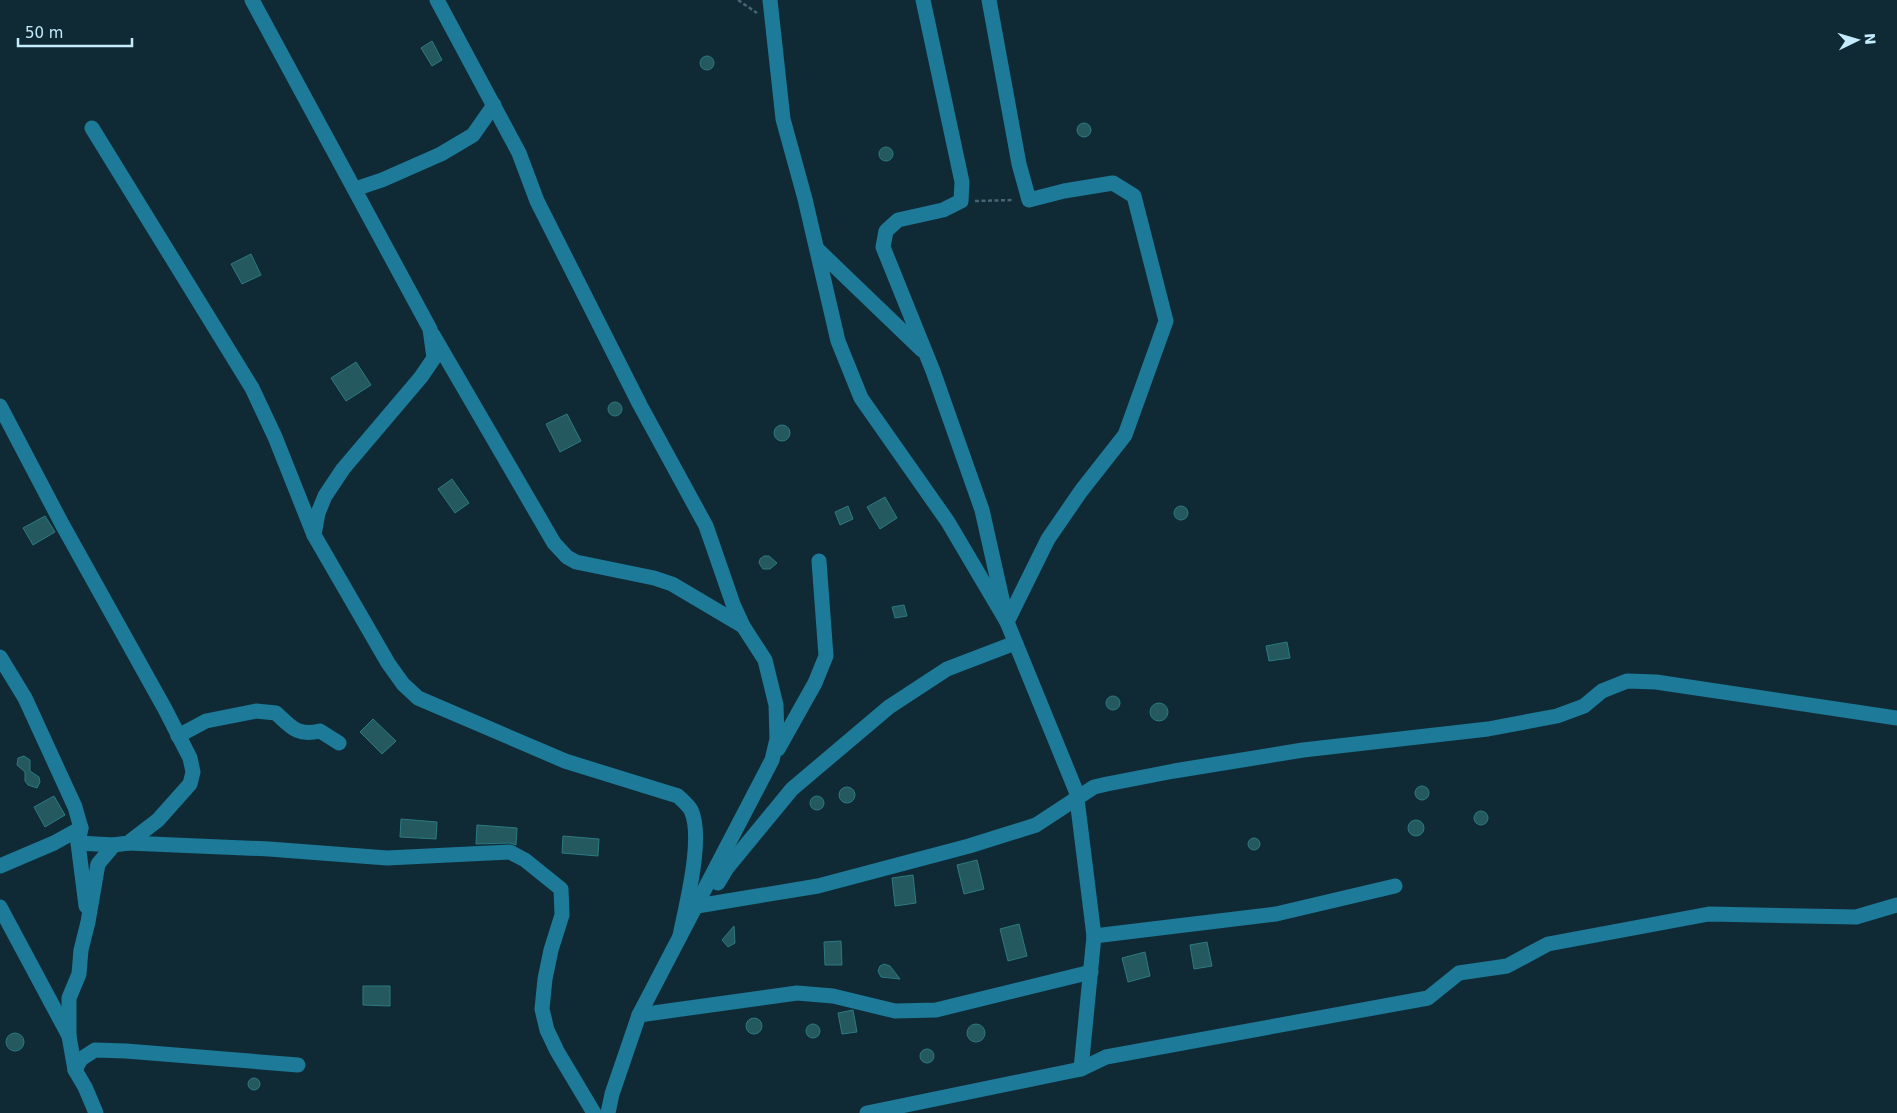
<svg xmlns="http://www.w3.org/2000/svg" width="1897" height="1113" font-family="'DejaVu Sans',sans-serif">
  <rect width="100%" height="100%" fill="#0f2a35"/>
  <!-- building -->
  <g fill="#24595f" stroke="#2c7a82">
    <path d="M432,41L442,60L432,66L421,48Z"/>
    <circle cx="707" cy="63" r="7"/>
    <circle cx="1084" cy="130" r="7"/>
    <circle cx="886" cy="154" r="7"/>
    <path d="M251,254L261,275L242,284L231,264Z"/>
    <path d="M356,362L371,385L346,401L331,378Z"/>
    <circle cx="615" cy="409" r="7"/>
    <path d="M567,414L581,441L560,452L546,424Z"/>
    <circle cx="782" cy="433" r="8"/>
    <path d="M452,479L469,503L455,513L438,489Z"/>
    <path d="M885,497L897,518L880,529L867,507Z"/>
    <circle cx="1181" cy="513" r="7"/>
    <path d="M848,506L853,519L840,525L835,512Z"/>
    <path d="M45,516L55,532L33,545L23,528Z"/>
    <path d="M764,556H769L777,563L770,569H763L759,563L760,559Z"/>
    <path d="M904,605L907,616L895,618L892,607Z"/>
    <path d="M1287,642L1290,658L1269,661L1266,646Z"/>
    <circle cx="1113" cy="703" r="7"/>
    <circle cx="1159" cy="712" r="9"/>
    <path d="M373,719L396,741L382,754L360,732Z"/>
    <path d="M24,756L30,760V771L39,777L40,782L37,788L28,785L25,781V772L17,765L18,758Z"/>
    <circle cx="1422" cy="793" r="7"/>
    <circle cx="847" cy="795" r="8"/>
    <path d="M54,796L65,815L45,827L34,807Z"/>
    <circle cx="817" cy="803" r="7"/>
    <circle cx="1481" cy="818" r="7"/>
    <path d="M401,819L437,822L436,839L400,837Z"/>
    <circle cx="1416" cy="828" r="8"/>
    <path d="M477,825L517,828L516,845L510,843L476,844Z"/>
    <path d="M563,836L599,839L598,856L562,853Z"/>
    <circle cx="1254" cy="844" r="6"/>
    <path d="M977,860L984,889L964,894L957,865Z"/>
    <path d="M913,875L916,903L895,906L892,878Z"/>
    <path d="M1019,924L1027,956L1008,961L1000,929Z"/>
    <path d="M734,926L735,943L728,947L722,940Z"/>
    <path d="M841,941L842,965H825L824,942Z"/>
    <path d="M1207,942L1212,966L1194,969L1190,945Z"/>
    <path d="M1145,952L1150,976L1128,982L1122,958Z"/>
    <path d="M884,964L890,966L900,979L881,977L878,971L880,966Z"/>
    <path d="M363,986H390V1006L363,1005Z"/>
    <path d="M853,1010L857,1032L842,1034L838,1013Z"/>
    <circle cx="754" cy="1026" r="8"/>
    <circle cx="813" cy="1031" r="7"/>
    <circle cx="976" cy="1033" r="9"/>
    <circle cx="15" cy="1042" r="9"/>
    <circle cx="927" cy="1056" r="7"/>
    <circle cx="254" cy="1084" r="6"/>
  </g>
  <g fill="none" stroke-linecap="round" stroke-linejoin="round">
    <!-- path -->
    <g stroke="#476673" stroke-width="2.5" stroke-dasharray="4 2.5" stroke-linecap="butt">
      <path d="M738,0L757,13"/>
      <path d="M975,201L1014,200"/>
    </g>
    <!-- minor -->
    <g stroke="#1d7a98" stroke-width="15">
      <path d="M252,0L430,329L434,358L421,377L343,469L325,496L318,513L314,535L388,663L403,684L418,698L565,761L678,796C682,800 688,805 691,810C704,838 686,905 680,936"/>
      <path d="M437,0L519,153L537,201L640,405L706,526L733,604L743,626L765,660L776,705L777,739L772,760L639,1015L612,1094L608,1113"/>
      <path d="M770,0L783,119L805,199L838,341L861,398L948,522L1007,622L1076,791L1094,936L1081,1069"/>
      <path d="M923,0L962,182L961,201L943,210L898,220L886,231L883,247L933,371L982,510L1004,608"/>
      <path d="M989,0L1019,164L1029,200L1064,191L1113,183L1134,196L1166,321L1125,435L1081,491L1048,539L1007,622"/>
      <path d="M92,128L252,388L275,437L314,535"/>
      <path d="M355,189L382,180L441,154L473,135L494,105"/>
      <path d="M817,249L922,350"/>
      <path d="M433,335L554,543L567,557L576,562L654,578L672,584L743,626"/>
      <path d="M0,406L62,524L165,709L190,758L193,772L190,784L158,820L128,843L114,845L98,864L88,922L81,950L79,974L69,998V1036"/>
      <path d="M0,657L25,698L75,807L81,828L78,843L86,906"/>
      <path d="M178,736L206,721L256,711L276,713C292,728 297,736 320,731L339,743"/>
      <path d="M778,749L815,683L826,656L819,561"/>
      <path d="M78,843L114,845"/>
      <path d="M128,843L269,849L387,858L510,852L525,860L561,889L562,915L551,950L545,979L542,1009L547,1030L557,1051L594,1113"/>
      <path d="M0,866L54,843L81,828"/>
      <path d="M718,883L727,868L792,789L889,707L947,669L1015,643"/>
      <path d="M697,906L818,886L969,846L1036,825L1094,787L1107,784L1174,771L1303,750L1488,729L1557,716L1584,706L1602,691L1627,681L1656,682L1897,718"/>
      <path d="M0,907L69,1036L75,1070L85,1087L96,1113"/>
      <path d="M1094,936L1276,914L1395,886"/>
      <path d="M639,1015L797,993L833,996L895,1011L936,1010L1091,972"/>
      <path d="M75,1070L81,1059L95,1050L126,1051L298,1065"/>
      <path d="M867,1113L1081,1069L1106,1057L1428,998L1459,973L1507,966L1548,944L1709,914L1856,917L1897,905"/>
    </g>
  </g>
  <!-- north arrow -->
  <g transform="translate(1857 40) rotate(85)" stroke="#0f2a35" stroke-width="4" paint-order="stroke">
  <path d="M0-4L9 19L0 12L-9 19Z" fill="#c4ecfd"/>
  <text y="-8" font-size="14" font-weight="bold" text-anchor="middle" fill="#c4ecfd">N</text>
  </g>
  <!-- scale -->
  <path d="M18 38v8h114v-8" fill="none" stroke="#c4ecfd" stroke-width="2.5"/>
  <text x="25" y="38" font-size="15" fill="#c4ecfd" stroke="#0f2a35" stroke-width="4" paint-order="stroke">50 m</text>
</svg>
